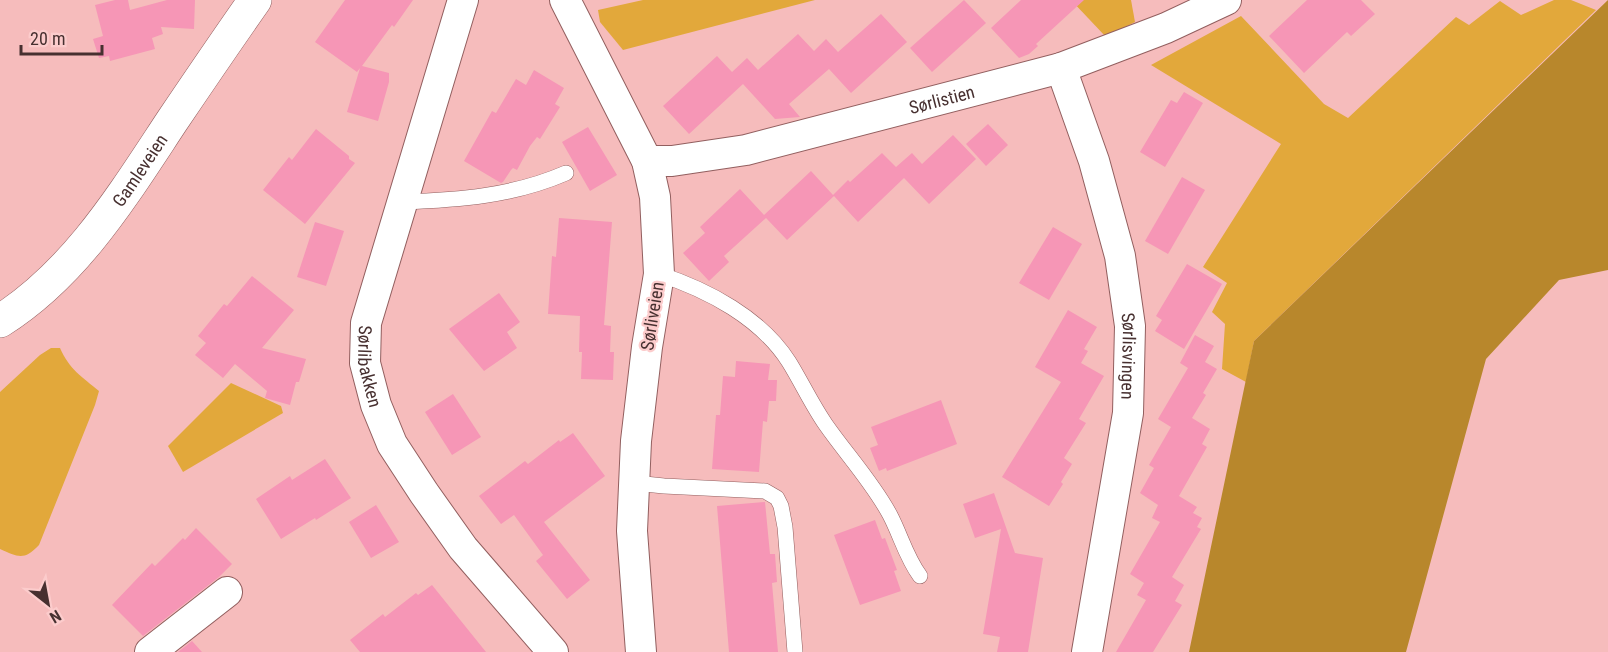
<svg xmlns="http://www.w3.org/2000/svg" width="1608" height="652" font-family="'Roboto Condensed',sans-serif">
  <rect width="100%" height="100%" fill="#f6bcbc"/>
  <!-- green -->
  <g fill="#e2a83b">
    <path d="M643,0H815L623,50L600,22L598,10Z"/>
    <path d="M1071,0H1131L1135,22L1106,37Z"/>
    <path d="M1554,0H1571L1596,10L1254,341L1246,382L1222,369L1225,324L1212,312L1227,283L1203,267L1281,144L1151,65L1241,16L1324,104L1348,118L1456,17L1469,25L1500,1L1521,15Z"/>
    <path d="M51,348H60C69,369 82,377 99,391L95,405L39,545C24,561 18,557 0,549V392L40,355Z"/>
    <path d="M231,383L281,406L283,413L183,472L168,446Z"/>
  </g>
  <!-- forest -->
  <path fill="#b8872c" d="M1608,0V270L1559,280L1486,359L1406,652H1189L1254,341Z"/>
  <!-- building -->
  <g fill="#f696b6">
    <path d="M115,0H128L130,10L167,0H195L194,29L161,27L163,34L152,38L155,49L110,61L109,56L99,58L93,39L103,36L95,5Z"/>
    <path d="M345,0H413L394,27L392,25L362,66L389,73V82L378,121L347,112L360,68L357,72L315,42Z"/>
    <path d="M964,0L986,23L932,72L910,48Z"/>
    <path d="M1021,0H1084L1036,44L1038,46L1029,54L1019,58L991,28Z"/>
    <path d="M1307,0H1361L1375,14L1351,36L1347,32L1304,73L1269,36Z"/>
    <path d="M881,14L907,42L851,93L829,69L789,104L800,117L775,119L743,84L689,134L663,106L717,56L732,72L747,58L758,70L798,34L814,51L826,39L838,52Z"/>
    <path d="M534,70L564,88L555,104L560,107L540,139L537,137L530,146L517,170L513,168L511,170L503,182L501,183L464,161L492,111L496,113L516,79L526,85Z"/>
    <path d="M1184,92L1203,103L1165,167L1140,152L1171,100L1177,103Z"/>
    <path d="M988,124L1008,145L986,166L966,144Z"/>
    <path d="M588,127L617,175L590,191L562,142Z"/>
    <path d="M316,129L349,156V159L355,163L305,224L263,190L289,157L292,160Z"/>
    <path d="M953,135L976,159L929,204L904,178L858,222L834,196L787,240L766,218L724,256L729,262L709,281L683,253L705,233L700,227L740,189L764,215L811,171L833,195L848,180L850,182L882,153L896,167L912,153L922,164Z"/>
    <path d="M1182,177L1205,190L1168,254L1145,241Z"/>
    <path d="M559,218L612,222L604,325L611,326L610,352H614L613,380L581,379L582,352H579L580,316L548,314L552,256L556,257Z"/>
    <path d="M315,222L344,231L326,286L297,277Z"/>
    <path d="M1053,227L1082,244L1049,300L1019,283Z"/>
    <path d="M1187,264L1222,284L1184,349L1155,331L1162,320L1156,316Z"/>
    <path d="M252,276L294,310L262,348L306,359L299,382H296L290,405L265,398L267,391L235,364L223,378L195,355L206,343L198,336L224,304L227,306Z"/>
    <path d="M499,293L520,322L507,332L517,348L484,371L449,329Z"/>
    <path d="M1068,310L1097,327L1084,349L1088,351L1081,363L1104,376L1079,419L1086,423L1064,458L1072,464L1061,482L1063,484L1049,506L1002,477L1061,382L1035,367Z"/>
    <path d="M1195,335L1214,346L1205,362L1217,369L1203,393L1206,395L1192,418L1210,429L1202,444L1207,447L1179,496L1197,507L1193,513L1202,518L1197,527L1201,529L1172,577L1184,585L1175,601L1182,605L1153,652H1116L1146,600L1137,595L1144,583L1130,574L1160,522L1152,518L1158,505L1140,493L1154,468L1149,465L1171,427L1158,419L1188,368L1180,363Z"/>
    <path d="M736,361L770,364L768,380H777L776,401H769L767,422L763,421L759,472L712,469L716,415H720L723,376L735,377Z"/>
    <path d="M453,394L481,437L452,455L425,412Z"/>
    <path d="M941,400L957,444L887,471L886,468L879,471L870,448L878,445L871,427Z"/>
    <path d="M573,433L605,476L544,522L590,580L567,599L536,561L543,555L514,515L501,524L479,496L525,461L528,464L559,440L560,442Z"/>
    <path d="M325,459L351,498L316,520L315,518L281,539L256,499L290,476L292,480Z"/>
    <path d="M994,493L1015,553L1043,558L1028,652H997L1000,637L983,634L1001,529L975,538L963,504Z"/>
    <path d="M765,502L770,554H775L777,582L772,583L778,652H729L717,506Z"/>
    <path d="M376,505L399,542L371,558L349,522Z"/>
    <path d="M875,520L882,539L885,538L897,570L894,571L901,591L860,605L834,535Z"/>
    <path d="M196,528L232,564L219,577L143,636L112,605L152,563L155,566L183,538L185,540Z"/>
    <path d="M432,585L486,652H360L350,640L383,614L385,617L416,593L418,595Z"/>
    <path d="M192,641L202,652H178Z"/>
  </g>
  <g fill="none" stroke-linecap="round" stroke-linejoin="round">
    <defs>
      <g id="service">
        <path d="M402,202C459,200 513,196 566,173"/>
        <path d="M659,274C708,290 761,318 789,362C802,383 812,405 826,425C847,455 873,483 890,515C901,536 906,557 920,576"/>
        <path d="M635,483L664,486L765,491L777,498L781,506L785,527L795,652"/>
      </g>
      <g id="minor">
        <path id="s1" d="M463,0L366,323L365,363L376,405L392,444L424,493L463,548L553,652"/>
        <path d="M565,0L647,161L655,197L659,274L647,347L636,441L632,531L641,652"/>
        <path id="s2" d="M1061,68L1094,161L1120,256L1130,326L1128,413L1087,652"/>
        <path id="s3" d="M647,161H672L746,150L1061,68L1166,28L1226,0"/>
        <path d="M150,652L227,592"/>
      </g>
      <g id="tertiary">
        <path id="s4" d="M0,321C76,273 123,195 172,121C199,81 227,40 255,0"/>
      </g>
    </defs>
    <!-- service casing -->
    <use href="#service" stroke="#925f5f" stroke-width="16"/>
    <!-- minor casing -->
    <use href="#minor" stroke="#925f5f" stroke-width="32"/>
    <!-- tertiary casing -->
    <use href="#tertiary" stroke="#925f5f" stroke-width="34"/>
    <!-- service -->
    <use href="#service" stroke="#fff" stroke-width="15"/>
    <!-- minor -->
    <use href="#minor" stroke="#fff" stroke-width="30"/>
    <!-- tertiary -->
    <use href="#tertiary" stroke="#fff" stroke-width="33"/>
  </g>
  <g text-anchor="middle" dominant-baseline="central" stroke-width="4.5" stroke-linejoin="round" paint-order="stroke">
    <!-- street labels -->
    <g font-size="18" fill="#473030" stroke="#fccccc">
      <text stroke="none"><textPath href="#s3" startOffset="302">Sørlistien</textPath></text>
      <text stroke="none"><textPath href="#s4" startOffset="207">Gamleveien</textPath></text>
      <text transform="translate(652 316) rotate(-81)">Sørliveien</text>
      <text stroke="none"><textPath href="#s2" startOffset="298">Sørlisvingen</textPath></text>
      <text stroke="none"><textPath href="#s1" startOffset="381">Sørlibakken</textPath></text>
    </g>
  </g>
  <!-- north arrow -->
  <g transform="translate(48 604) rotate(149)" stroke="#fccccc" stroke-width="4.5" paint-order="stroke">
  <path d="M0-4.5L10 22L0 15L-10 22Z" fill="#473030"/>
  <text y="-9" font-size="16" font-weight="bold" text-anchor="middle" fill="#473030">N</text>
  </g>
  <!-- scale -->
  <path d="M21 45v9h81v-9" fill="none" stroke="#473030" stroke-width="3"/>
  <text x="30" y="45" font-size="18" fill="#473030" stroke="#fccccc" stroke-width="4.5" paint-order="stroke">20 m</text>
</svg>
